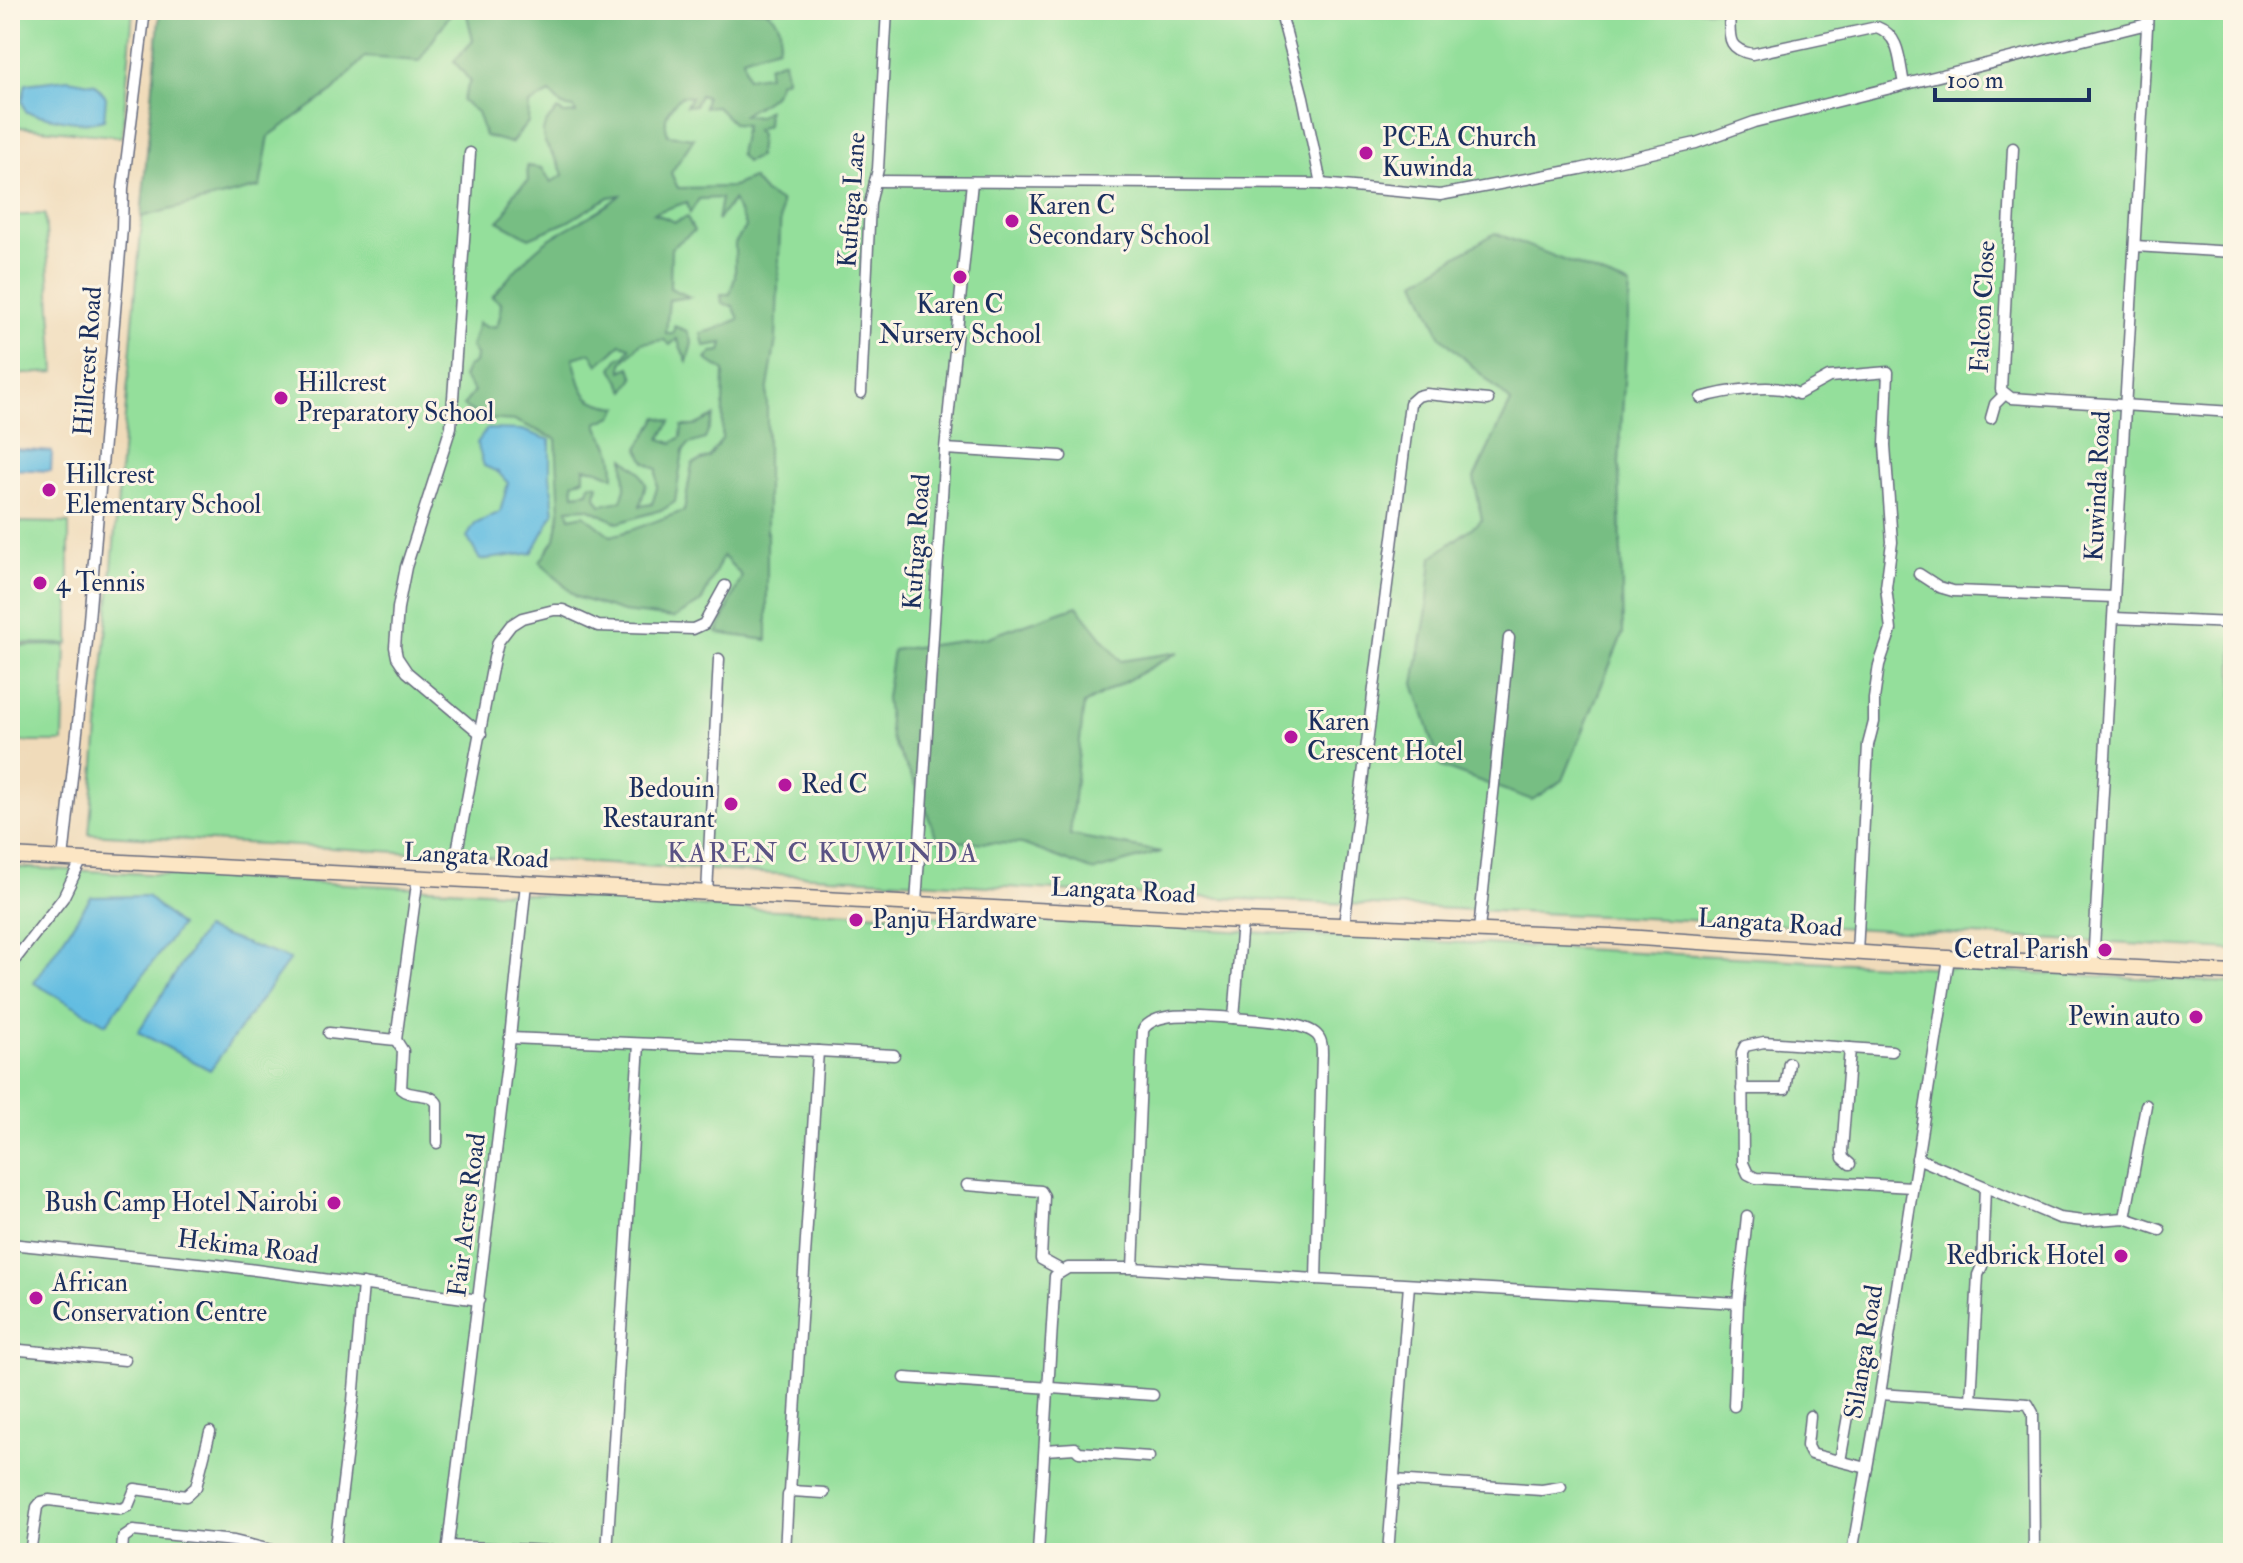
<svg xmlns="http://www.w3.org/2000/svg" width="2243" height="1563" font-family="'IM FELL Double Pica',serif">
  <rect width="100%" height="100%" fill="#fcf5e5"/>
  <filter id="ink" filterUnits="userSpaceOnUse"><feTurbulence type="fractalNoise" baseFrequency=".0125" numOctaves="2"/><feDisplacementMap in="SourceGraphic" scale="16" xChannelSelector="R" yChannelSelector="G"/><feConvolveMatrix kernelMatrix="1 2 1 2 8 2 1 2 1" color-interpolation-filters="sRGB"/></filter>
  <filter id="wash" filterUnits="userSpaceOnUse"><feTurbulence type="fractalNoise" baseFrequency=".006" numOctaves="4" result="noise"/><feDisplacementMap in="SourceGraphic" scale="32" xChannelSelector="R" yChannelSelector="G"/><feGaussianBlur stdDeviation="1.8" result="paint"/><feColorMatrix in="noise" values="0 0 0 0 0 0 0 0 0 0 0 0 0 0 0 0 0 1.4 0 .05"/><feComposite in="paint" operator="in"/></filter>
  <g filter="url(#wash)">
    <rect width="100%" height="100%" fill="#f0dbba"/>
    <!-- green -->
    <g fill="#94df9b" stroke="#58877c" stroke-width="2">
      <path d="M10,10H133L122,137L10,126Z"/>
      <path d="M160,10H2233V950L1834,927L1073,891L89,834Z"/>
      <path d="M45,214L55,372L10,375V216Z"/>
      <path d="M10,522L69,523V644L10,643Z"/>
      <path d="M66,645L63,742H10V646Z"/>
      <path d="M10,867L486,891L728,908L983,918L2233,983V1553H10Z"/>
    </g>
    <!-- forest -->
    <g fill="#77be83" stroke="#497670" stroke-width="2" fill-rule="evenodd">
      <path d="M160,10H451V13L419,61L365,57L333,91L269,136L260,187L141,217Z"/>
      <path d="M466,10H765C781,19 783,31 778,47L743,58L747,78L768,75V66L784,60L786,79L779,82C776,101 757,104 743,115L757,117L768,110L767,125L756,130L760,134L758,157L746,162L739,154L745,125L734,124L716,106L704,107L706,97L700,95L695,105L686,106L691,97L682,96C668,107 662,118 668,135L694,138L671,173L678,188L731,187L752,178L765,193L781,202L776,340L767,393V640L717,633L742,576L723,556L701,602L674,618L623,612L576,597L540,562L555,539L560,512L556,439L516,421L485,419L463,406L474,391L463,377L468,366L475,363L476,355L471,347L478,323L486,327L497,326L500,316L501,302L492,297C509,278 524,258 545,242C568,225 598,215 620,195L609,197L567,222L529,238L498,221L506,213L513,194L528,181L527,166L542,168L551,182L563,175C555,146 525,139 558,110L564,114L576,113L574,108L562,106L550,93L529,104L528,122L511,143L485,136L477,112L462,101L470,81L454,61L473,41ZM721,198L717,221L733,200L746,227L735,243V277L730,294H721L722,304L733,306L739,319C726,324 716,331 701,333L704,346L723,343L721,351L712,352L706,359L724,371L722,439L709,457L692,464L684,511C659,519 636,530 611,536L584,515L570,518L568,509L588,508L618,523L664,509L675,502L683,451L689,444L705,439L714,416L694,426H682L681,437L672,443L660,439L671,421L658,417L638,448L645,462L657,469V488L652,504L640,506L646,484L639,471L624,458L625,488L621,501L601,505L596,497L598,485L590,484L588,492L574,494L573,483L584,478V468L598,470L614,477C614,467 614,457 610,448C605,438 600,434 597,423L613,416L619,407C581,403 583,392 573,358L591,353L598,365L621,344L630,347L625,356L619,358L612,368L625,391L634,378L630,367L622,371V363L641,343L664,340L670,345L677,339L687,362L692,343L687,331L674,326V333H666L669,300L690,297L670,288L671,248L694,231L687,217L675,222L654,213L687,202L690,213L699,199Z"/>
      <path d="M1495,233L1630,286L1619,464L1623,633L1563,780L1532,800L1441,767L1414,684L1427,610L1432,557L1482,520L1474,478L1511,402L1441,337L1416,281Z"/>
      <path d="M1077,606L1121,661L1179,652L1084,704L1070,835L1161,852L1094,871L1022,844L938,841L916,785L891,738L886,698L893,650L985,638Z"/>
    </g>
    <!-- water -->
    <g fill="#64bde1" stroke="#4076a0" stroke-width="2">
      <path d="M68,79L95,84L106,97L104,120C81,127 49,117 26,112L22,101L26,84Z"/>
      <path d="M487,429L522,430L550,440V475L554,513L532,553L480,560L467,537L475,524L500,512L508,483L498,472L484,466L477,443Z"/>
      <path d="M12,449L52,452L51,471L11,469Z"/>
      <path d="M147,896L180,926L106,1024L34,983L91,897Z"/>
      <path d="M204,929L290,959L210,1070L138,1032Z"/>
    </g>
  </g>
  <g filter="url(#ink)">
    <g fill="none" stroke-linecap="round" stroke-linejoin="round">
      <defs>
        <g id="street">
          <path d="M1280,10L1303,97L1321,184"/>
          <path d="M1729,10C1731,35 1724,48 1752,54L1877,27C1901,36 1899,62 1904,84"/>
          <path d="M2013,148L2001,390L2011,398L2233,412"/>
          <path d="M470,153L451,427L406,567L398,608L395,647L397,657L407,672L481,734"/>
          <path d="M875,181L1321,184L1440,195L1580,169L1696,143L1754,122L2147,24"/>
          <path d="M2135,246L2233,252"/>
          <path d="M861,393L870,204L878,169L887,10"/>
          <path d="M1701,398C1724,391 1777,382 1798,394L1829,377L1888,372L1885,445L1892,542L1886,587L1891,630L1879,665L1874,699V722L1868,745L1857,953"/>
          <path d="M1991,418L1995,404L2004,395"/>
          <path d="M945,449L1061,456"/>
          <path d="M1919,574L1939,587L1953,591L2114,597"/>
          <path d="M2114,618L2233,623"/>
          <path d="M63,859L88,632L122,228L123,188L145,10"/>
          <path d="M452,878L494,658L498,642L511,625L522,618L554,610H563L598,626L693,629L704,624L725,586"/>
          <path d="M707,893L719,659"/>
          <path d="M916,904L945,449L972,182"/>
          <path d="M1344,925L1410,403L1418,396L1426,394L1488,400"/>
          <path d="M1479,930L1509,638"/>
          <path d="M2093,965L2148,10"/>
          <path d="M10,966L63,898L82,859"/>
          <path d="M1234,1018C1254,1020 1303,1021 1317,1035C1322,1040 1322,1047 1322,1054L1316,1279L1738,1303"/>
          <path d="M329,1033L396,1040L418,876"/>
          <path d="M510,1038L818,1051L790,1492"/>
          <path d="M396,1040L403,1051L401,1089C411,1098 429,1091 437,1103V1143"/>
          <path d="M1850,1048L1842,1151L1843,1158L1850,1164"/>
          <path d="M818,1051L894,1055"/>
          <path d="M1892,1051L1764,1042L1745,1046L1742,1052L1743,1163L1748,1174L1756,1178L1912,1187"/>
          <path d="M1742,1089H1785L1789,1063"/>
          <path d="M1917,1158L2059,1218L2083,1221L2125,1218L2160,1230"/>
          <path d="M967,1185L1041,1191L1044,1196L1041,1259L1061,1270"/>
          <path d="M2125,1218L2146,1105"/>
          <path d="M10,1244L218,1265L479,1300"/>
          <path d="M1133,1268L1316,1279"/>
          <path d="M10,1349L125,1360"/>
          <path d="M905,1378L1153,1395"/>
          <path d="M1880,1394L2028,1404L2033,1413L2034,1553"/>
          <path d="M1971,1400L1978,1275L1982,1266L1985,1187"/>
          <path d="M1734,1406L1738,1303L1747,1216"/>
          <path d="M1810,1416L1807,1446L1811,1454L1867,1468"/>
          <path d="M1045,1450L1075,1448L1079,1452L1149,1457"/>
          <path d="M1840,1461L1848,1416"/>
          <path d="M1394,1480L1542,1490L1561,1487"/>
          <path d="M448,1546L588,1553"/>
          <path d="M30,1553L37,1507L41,1502L49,1500L121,1509L128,1506L135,1489L186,1496L196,1487L210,1432"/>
          <path d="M122,1553L123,1538L133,1531L234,1541L275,1551L306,1553"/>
          <path d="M324,1553L333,1549L336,1539L353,1401L363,1284"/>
          <path d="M447,1553L510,1038L526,883"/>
          <path d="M607,1553L639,1044"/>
          <path d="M785,1553L788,1495L792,1491L824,1493"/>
          <path d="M1038,1553L1055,1276L1068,1268H1133L1143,1030C1156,1008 1210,1017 1234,1018L1242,921"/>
          <path d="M1388,1553L1409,1285"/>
          <path d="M1852,1553L1880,1394L1949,958"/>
        </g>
        <path id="secondary" d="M10,856L1242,921L1610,936L1909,956L2233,973"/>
      </defs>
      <!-- street casing -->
      <use href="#street" stroke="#666b7e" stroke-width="13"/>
      <!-- secondary casing -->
      <use href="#secondary" stroke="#666b7e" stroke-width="17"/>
      <!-- street -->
      <use href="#street" stroke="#fff" stroke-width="10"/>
      <!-- secondary -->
      <use href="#secondary" stroke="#fce6c4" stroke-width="14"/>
    </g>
  </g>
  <!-- markers -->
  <g fill="#b5179e" stroke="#fcf5e5" stroke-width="3">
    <circle cx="1366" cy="153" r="8"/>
    <circle cx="1012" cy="221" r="8"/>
    <circle cx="960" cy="277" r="8"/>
    <circle cx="281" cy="398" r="8"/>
    <circle cx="49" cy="490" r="8"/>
    <circle cx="40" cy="583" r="8"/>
    <circle cx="1291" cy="737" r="8"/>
    <circle cx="785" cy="785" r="8"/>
    <circle cx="731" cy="804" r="8"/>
    <circle cx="856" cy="920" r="8"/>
    <circle cx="2105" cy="950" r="8"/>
    <circle cx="2196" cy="1017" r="8"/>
    <circle cx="334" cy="1203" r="8"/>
    <circle cx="2121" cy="1256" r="8"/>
    <circle cx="36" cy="1298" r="8"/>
  </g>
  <g text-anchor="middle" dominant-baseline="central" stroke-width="6" stroke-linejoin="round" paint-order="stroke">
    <!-- poi labels -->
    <g font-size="26" fill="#1b2f5e" stroke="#fcf5e5" text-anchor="start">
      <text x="1382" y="138">PCEA Church<tspan x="1382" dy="30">Kuwinda</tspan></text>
      <text x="1028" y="206">Karen C<tspan x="1028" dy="30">Secondary School</tspan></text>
      <text x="960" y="305" text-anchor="middle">Karen C<tspan x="960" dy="30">Nursery School</tspan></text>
      <text x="297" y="383">Hillcrest<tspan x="297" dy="30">Preparatory School</tspan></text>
      <text x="65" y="475">Hillcrest<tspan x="65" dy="30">Elementary School</tspan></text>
      <text x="56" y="583">4 Tennis</text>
      <text x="1307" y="722">Karen<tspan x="1307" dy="30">Crescent Hotel</tspan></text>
      <text x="801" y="785">Red C</text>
      <text x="715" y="789" text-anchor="end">Bedouin<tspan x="715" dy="30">Restaurant</tspan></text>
      <text x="872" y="920">Panju Hardware</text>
      <text x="2089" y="950" text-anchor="end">Cetral Parish</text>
      <text x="2180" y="1017" text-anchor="end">Pewin auto</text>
      <text x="318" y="1203" text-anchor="end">Bush Camp Hotel Nairobi</text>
      <text x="2105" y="1256" text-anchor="end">Redbrick Hotel</text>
      <text x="52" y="1283">African<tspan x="52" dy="30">Conservation Centre</tspan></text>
    </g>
    <!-- street labels -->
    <g font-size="26" fill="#1b2f5e" stroke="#fcf5e5">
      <text transform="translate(852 200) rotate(-86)">Kufuga Lane</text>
      <text transform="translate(1983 307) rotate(-87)">Falcon Close</text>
      <text transform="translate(88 361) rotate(-86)">Hillcrest Road</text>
      <text transform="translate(2098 486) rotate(-87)">Kuwinda Road</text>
      <text transform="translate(917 542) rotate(-86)">Kufuga Road</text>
      <text transform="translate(476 856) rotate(3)">Langata Road</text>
      <text transform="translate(1123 891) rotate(3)">Langata Road</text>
      <text transform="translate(1770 923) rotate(4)">Langata Road</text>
      <text transform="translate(467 1215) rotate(-83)">Fair Acres Road</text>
      <text transform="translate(248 1247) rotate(7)">Hekima Road</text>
      <text transform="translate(1864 1352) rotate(-81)">Silanga Road</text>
    </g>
    <!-- neighbourhood labels -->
    <g font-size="28" letter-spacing="2" fill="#5a5384" stroke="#fcf5e5">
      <text x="823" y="853">KAREN C KUWINDA</text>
    </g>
  </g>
  <!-- margin -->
  <rect width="2243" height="1563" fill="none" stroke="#fcf5e5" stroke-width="40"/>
  <!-- scale -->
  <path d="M1935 88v12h154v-12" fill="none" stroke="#1b2f5e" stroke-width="4"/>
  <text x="1947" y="88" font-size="24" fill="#1b2f5e" stroke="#fcf5e5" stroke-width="6" paint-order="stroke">100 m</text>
</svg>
